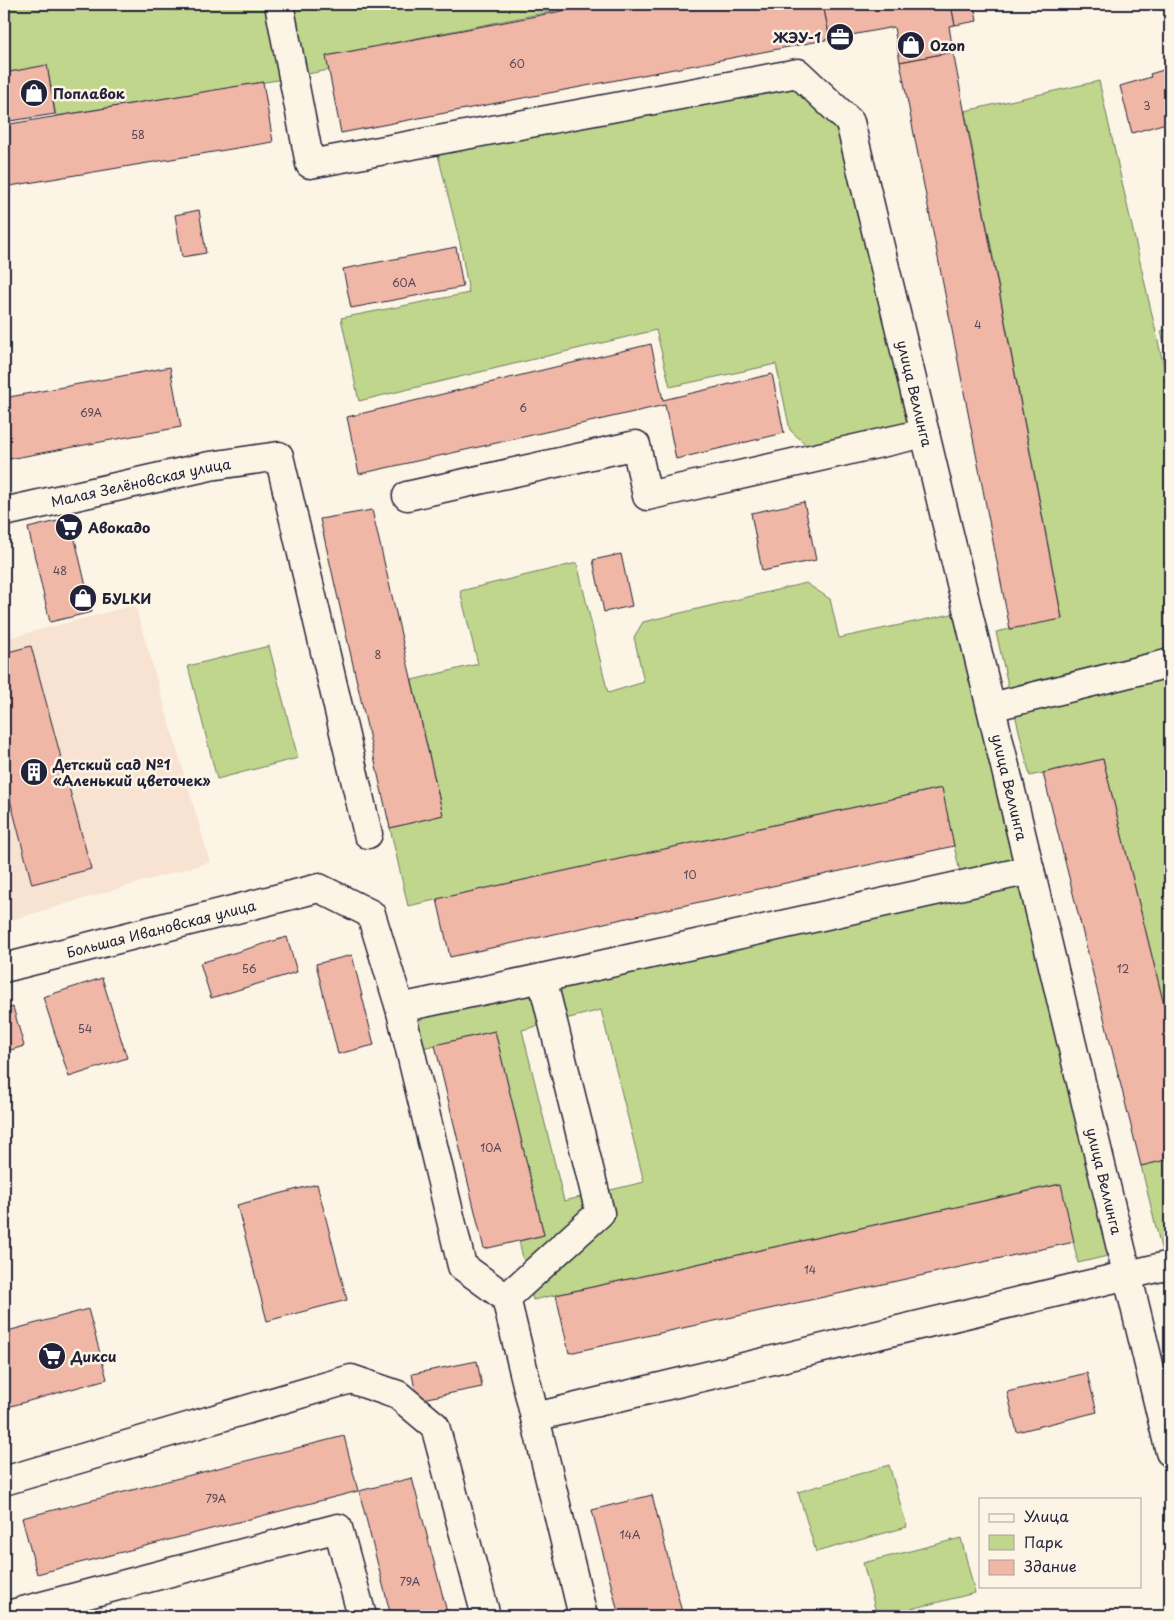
<svg xmlns="http://www.w3.org/2000/svg" width="1174" height="1620" font-family="'Playpen Sans',sans-serif">
  <rect width="100%" height="100%" fill="#fcf5e5"/>
  <filter id="ink" filterUnits="userSpaceOnUse"><feTurbulence type="fractalNoise" baseFrequency=".02" numOctaves="2"/><feDisplacementMap in="SourceGraphic" scale="10" xChannelSelector="R" yChannelSelector="G"/><feConvolveMatrix kernelMatrix="1 2 1 2 8 2 1 2 1" color-interpolation-filters="sRGB"/></filter>
  <g filter="url(#ink)">
    <!-- built -->
    <path fill="#f8e2d2" d="M135,605L210,862L4,922V639Z"/>
    <!-- green -->
    <g fill="#bfd68c" stroke="#707c64" fill-rule="evenodd">
      <path d="M4,4H274L290,78L56,116L47,66L4,73Z"/>
      <path d="M282,4H568L569,8L327,56L329,70L297,76Z"/>
      <path d="M795,81L845,127L917,431L816,454L790,430L776,364L670,387L656,330L359,401L341,318L469,293L460,243L436,147Z"/>
      <path d="M1099,81L1170,394V654L1010,694L996,632L1062,618L965,111Z"/>
      <path d="M1170,329V371L1161,331Z"/>
      <path d="M577,563L608,693L644,682L634,637L643,622L806,583L830,599L839,638L961,612L1023,867L962,881L941,788L408,906L390,828L443,815L412,680L478,664L460,591Z"/>
      <path d="M269,646L298,758L217,779L188,666Z"/>
      <path d="M1170,669V1029L1103,759L1030,776L1013,706Z"/>
      <path d="M1025,875L1116,1254L1078,1263L1060,1184L533,1300L519,1241L544,1235L495,1031L414,1050L405,1012ZM601,1010L644,1182L564,1201L522,1030Z"/>
      <path d="M1170,1159V1259L1164,1260L1141,1166Z"/>
      <path d="M889,1465L907,1527L816,1552L798,1492Z"/>
      <path d="M961,1538L975,1593L883,1616H877L863,1563Z"/>
    </g>
    <!-- building -->
    <g fill="#f0b7a6" stroke="#22223b">
      <path d="M568,4H594L569,8Z"/>
      <path d="M599,4H823L830,39L341,133L326,56Z"/>
      <path d="M823,4H951L955,25L949,26L953,52L900,62L894,27L830,39Z"/>
      <path d="M951,4H974L977,21L955,25Z"/>
      <path d="M953,52L1062,619L1010,629L900,62Z"/>
      <path d="M47,65L55,114L4,122V73Z"/>
      <path d="M1170,68V125L1167,126L1166,123L1132,133L1120,86L1151,77L1150,74Z"/>
      <path d="M263,82L273,142L4,187V125Z"/>
      <path d="M199,210L206,253L182,257L175,215Z"/>
      <path d="M456,247L463,287L351,308L343,269Z"/>
      <path d="M651,344L663,400L772,374L784,433L676,459L665,405L359,474L347,417Z"/>
      <path d="M170,367L181,427L4,460V398Z"/>
      <path d="M804,502L816,560L762,571L751,513Z"/>
      <path d="M372,510L443,815L390,828L320,519Z"/>
      <path d="M70,518L92,612L50,622L28,528Z"/>
      <path d="M621,554L632,606L604,612L593,560Z"/>
      <path d="M31,646L91,869L32,884L7,788H4V653Z"/>
      <path d="M1103,759L1170,1029V1159L1141,1166L1043,773Z"/>
      <path d="M942,788L954,846L450,957L437,899Z"/>
      <path d="M287,937L297,972L211,998L200,963Z"/>
      <path d="M352,955L374,1045L338,1054L316,964Z"/>
      <path d="M102,978L127,1058L69,1077L43,997Z"/>
      <path d="M13,1007L24,1046L4,1052V1010Z"/>
      <path d="M495,1031L544,1235L484,1249L435,1045Z"/>
      <path d="M317,1184L347,1300L267,1321L237,1205Z"/>
      <path d="M1061,1184L1074,1242L569,1353L556,1295Z"/>
      <path d="M88,1309L107,1379L4,1408V1332Z"/>
      <path d="M477,1361L482,1387L417,1400L412,1374Z"/>
      <path d="M1087,1373L1097,1412L1017,1432L1007,1392Z"/>
      <path d="M344,1436L358,1491L37,1574L22,1518Z"/>
      <path d="M412,1478L448,1616H391L359,1491Z"/>
      <path d="M652,1495L683,1616H619L592,1510Z"/>
    </g>
    <g fill="none" stroke-linecap="round" stroke-linejoin="round">
      <defs>
        <g id="minor">
          <path id="s1" d="M279,4L310,164L798,73L850,122L1170,1452"/>
          <path d="M407,496L636,445L647,496L925,433"/>
          <path id="s2" d="M4,512L210,466L279,456L368,834"/>
          <path d="M991,707L1170,663"/>
          <path id="s3" d="M4,968L319,888L371,914L400,1008L462,1266L506,1298L583,1616"/>
          <path d="M400,1008L542,978"/>
          <path d="M506,1298L600,1213L542,978L1030,870"/>
          <path d="M535,1417L1170,1265"/>
          <path d="M4,1481L351,1379L398,1395L435,1426L486,1616"/>
          <path d="M4,1616L338,1528L362,1616"/>
        </g>
      </defs>
      <!-- minor casing -->
      <use href="#minor" stroke="#22223b" stroke-width="31"/>
      <!-- minor -->
      <use href="#minor" stroke="#fcf5e5" stroke-width="28"/>
    </g>
  </g>
  <!-- icons -->
  <defs>
    <symbol id="office-disc" viewBox="-11 -11 22 22"><circle r="9.5" fill="#22223b" stroke="#fcf5e5"/><path d="M-6-3h4V-5.5h4V-3h4V5H-6ZM-1-4.5V-3h2v-1.5ZM-6 0V1H6V0Z" fill="#fff"/></symbol>
    <symbol id="shop-disc" viewBox="-11 -11 22 22"><circle r="9.5" fill="#22223b" stroke="#fcf5e5"/><path d="M-5-2.5h2.3a2.7 3.5 0 0 1 5.4 0H5L5.5 6h-11ZM-1.5-2.5h3a1.5 2.3 0 0 0-3 0Z" fill="#fff"/></symbol>
    <symbol id="supermarket-disc" viewBox="-11 -11 22 22"><circle r="9.5" fill="#22223b" stroke="#fcf5e5"/><path d="M-6-5.5h2.5l.6 2H6L4.5 2H-2.5L-4.4-4H-6ZM-1.5 3.2a1.3 1.3 0 1 0 .1 0ZM3 3.2a1.3 1.3 0 1 0 .1 0Z" fill="#fff"/></symbol>
    <symbol id="building-disc" viewBox="-11 -11 22 22"><circle r="9.5" fill="#22223b" stroke="#fcf5e5"/><path d="M-4-6H4V6H1V3H-1V6H-4ZM-2.5-4.3h1.7v1.8h-1.7ZM.8-4.3h1.7v1.8H.8ZM-2.5-1h1.7V.8h-1.7ZM.8-1h1.7V.8H.8Z" fill="#fff"/></symbol>
  </defs>
  <g fill-rule="evenodd">
    <use href="#office-disc" x="824" y="21" width="32" height="32"/>
    <use href="#shop-disc" x="895" y="29" width="32" height="32"/>
    <use href="#shop-disc" x="18" y="77" width="32" height="32"/>
    <use href="#supermarket-disc" x="53" y="511" width="32" height="32"/>
    <use href="#shop-disc" x="67" y="582" width="32" height="32"/>
    <use href="#building-disc" x="18" y="756" width="32" height="32"/>
    <use href="#supermarket-disc" x="36" y="1340" width="32" height="32"/>
  </g>
  <g text-anchor="middle" dominant-baseline="central" stroke-width="5" stroke-linejoin="round" paint-order="stroke">
    <!-- number labels -->
    <g font-size="11" fill="#564756">
      <text x="517" y="63">60</text>
      <text x="1147" y="105">3</text>
      <text x="138" y="134">58</text>
      <text x="404" y="282">60А</text>
      <text x="978" y="324">4</text>
      <text x="523" y="407">6</text>
      <text x="91" y="412">69А</text>
      <text x="60" y="570">48</text>
      <text x="378" y="654">8</text>
      <text x="690" y="874">10</text>
      <text x="249" y="968">56</text>
      <text x="1123" y="968">12</text>
      <text x="85" y="1028">54</text>
      <text x="491" y="1147">10А</text>
      <text x="810" y="1269">14</text>
      <text x="216" y="1498">79А</text>
      <text x="630" y="1534">14А</text>
      <text x="410" y="1581">79А</text>
    </g>
    <!-- poi labels -->
    <g font-size="14" font-weight="bold" fill="#22223b" stroke="#fcf5e5" text-anchor="start">
      <text x="821" y="37" text-anchor="end">ЖЭУ-1</text>
      <text x="930" y="45">Ozon</text>
      <text x="53" y="93">Поплавок</text>
      <text x="88" y="527">Авокадо</text>
      <text x="102" y="598">БУLКИ</text>
      <text x="53" y="764">Детский сад №1<tspan x="53" dy="16">«Аленький цветочек»</tspan></text>
      <text x="71" y="1356">Дикси</text>
    </g>
    <!-- street labels -->
    <g font-size="14" fill="#22223b" stroke="#fcf5e5">
      <text stroke="none"><textPath href="#s1" startOffset="1010">улица Веллинга</textPath></text>
      <text stroke="none"><textPath href="#s2" startOffset="140">Малая Зелёновская улица</textPath></text>
      <text stroke="none"><textPath href="#s1" startOffset="1415">улица Веллинга</textPath></text>
      <text stroke="none"><textPath href="#s3" startOffset="162">Большая Ивановская улица</textPath></text>
      <text stroke="none"><textPath href="#s1" startOffset="1820">улица Веллинга</textPath></text>
    </g>
  </g>
  <!-- margin -->
  <rect width="1174" height="1620" fill="none" stroke="#fcf5e5" stroke-width="20"/>
  <rect x="10" y="10" width="1154" height="1600" fill="none" stroke="#22223b" stroke-width="2" filter="url(#ink)"/>
  <!-- legend -->
  <rect x="979" y="1498" width="162" height="90" fill="#fcf5e5" stroke="#a5a1a1"/>
  <rect x="989" y="1514" width="25" height="8" fill="#fcf5e5" stroke="#a5a1a1"/>
  <text x="1024" y="1522" font-size="15" fill="#22223b">Улица</text>
  <rect x="989" y="1535" width="25" height="15" fill="#bfd68c" stroke="#a5a1a1"/>
  <text x="1024" y="1548" font-size="15" fill="#22223b">Парк</text>
  <rect x="989" y="1560" width="25" height="15" fill="#f0b7a6" stroke="#a5a1a1"/>
  <text x="1024" y="1572" font-size="15" fill="#22223b">Здание</text>
</svg>
